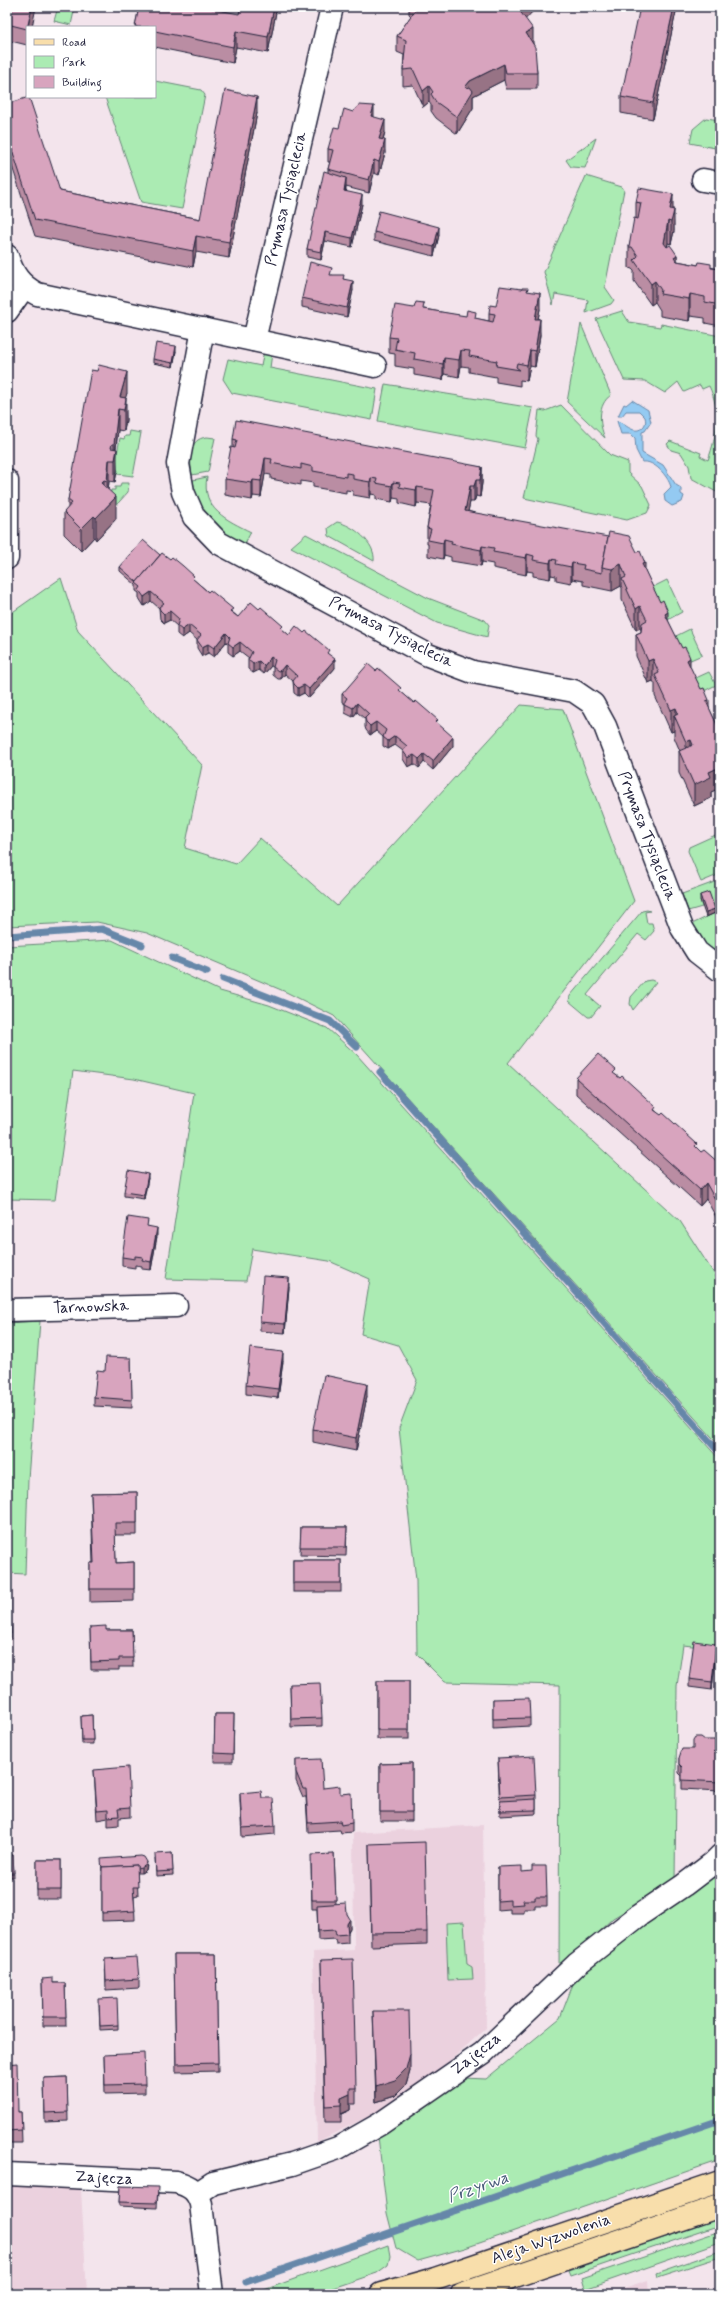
<svg xmlns="http://www.w3.org/2000/svg" width="727" height="2301" font-family="Mynerve,sans-serif">
  <rect width="100%" height="100%" fill="#f3e4ec"/>
  <filter id="ink" filterUnits="userSpaceOnUse"><feTurbulence type="fractalNoise" baseFrequency=".025" numOctaves="2"/><feDisplacementMap in="SourceGraphic" scale="8" xChannelSelector="R" yChannelSelector="G"/><feConvolveMatrix kernelMatrix="1 2 1 2 8 2 1 2 1" color-interpolation-filters="sRGB"/></filter>
  <g filter="url(#ink)">
    <!-- built -->
    <g fill="#ebd1de">
      <path d="M483,1825L486,2028L422,2086L391,2105L317,2142L313,1952L354,1950L353,1833Z"/>
      <path d="M7,2185L81,2189L87,2294H7Z"/>
      <path d="M648,2280L649,2294H606Z"/>
    </g>
    <!-- green -->
    <g fill="#abebb3" stroke="#668677">
      <path d="M58,7H75L71,25L54,21Z"/>
      <path d="M155,81L201,90L205,95L182,209L141,202L105,97H155Z"/>
      <path d="M706,118L720,120V149L690,143L693,129Z"/>
      <path d="M596,138L585,168L571,167L566,160Z"/>
      <path d="M586,176L622,187L624,190L605,287L614,300L611,304L586,313L588,300L555,294L553,305L544,272Z"/>
      <path d="M622,311L629,322L660,327L661,324L720,336V494L691,478L689,466L681,453L671,450L667,444L670,441L701,453L700,456L708,460C717,435 721,411 709,386L702,389L700,385L684,392L678,382L665,393L645,381L624,380L596,319Z"/>
      <path d="M581,324L611,395C597,405 599,424 605,438L567,402Z"/>
      <path d="M264,351L272,353L270,368L377,389L372,420L232,393L223,379L228,359L261,366Z"/>
      <path d="M385,384L533,408L525,448L378,421Z"/>
      <path d="M561,405L610,455L628,462V473L642,486L651,505L647,513L627,520L524,498L538,439L536,436L539,410L545,411Z"/>
      <path d="M130,431L141,433L133,476L117,474L118,470L114,469L120,438L124,439L125,436H129Z"/>
      <path d="M207,437L215,438L208,472L192,475C190,460 187,439 207,437Z"/>
      <path d="M207,477C201,509 227,520 251,532L245,543L240,544C215,533 197,507 193,480Z"/>
      <path d="M121,483H129L128,492L111,511L109,509L111,490H115V487H120Z"/>
      <path d="M337,522C353,525 376,543 374,561L329,536L328,528Z"/>
      <path d="M306,534L428,598L485,620L489,625L487,637L437,623L291,547Z"/>
      <path d="M61,578L78,631L202,765L185,848L236,864L260,838L337,906L521,705L563,709L634,901L508,1063L680,1221L720,1283V1446L334,1016L286,992L147,933L97,922L7,926V616Z"/>
      <path d="M667,580L682,612L660,624L645,591Z"/>
      <path d="M690,629L702,655L679,665L668,640Z"/>
      <path d="M709,672L716,685L694,696L687,682Z"/>
      <path d="M720,833V874L701,882L688,851L689,847Z"/>
      <path d="M720,880V955L702,941L692,924L715,913L700,900L702,907L688,911L682,894Z"/>
      <path d="M647,910L650,911L645,912L647,923H652L654,931L646,940L638,934L587,995L600,1006L591,1017H588L569,1001L570,996L642,911Z"/>
      <path d="M112,940L220,991L269,1005L327,1028L357,1055L720,1460V1649L683,1645L677,1686L675,1882L613,1918L559,1969L560,1685L445,1682L417,1654L416,1580L399,1428L417,1380L398,1345L361,1334L370,1279L329,1261L252,1249L246,1281L166,1279L194,1093L134,1079L73,1071L55,1200L7,1199V946Z"/>
      <path d="M651,980L656,982L633,1010L630,1004L631,997L645,981Z"/>
      <path d="M40,1321L28,1479L25,1574L7,1573V1323Z"/>
      <path d="M720,1867V2160L465,2248L418,2261L396,2248L387,2213L378,2136L464,2078L486,2079L560,2018L575,1979Z"/>
      <path d="M464,1922L467,1964L472,1967L473,1979L448,1980L446,1923Z"/>
      <path d="M720,2218V2225L570,2276L568,2271Z"/>
      <path d="M720,2231V2242L585,2289L582,2278Z"/>
      <path d="M388,2245L390,2256L388,2265L377,2273L315,2294H253Z"/>
      <path d="M720,2251V2257L658,2277L657,2273Z"/>
    </g>
    <!-- water -->
    <path fill="#94caf2" stroke="#6687a9" d="M632,400L648,410L651,422L645,431L642,432V453L663,465L676,485L681,488V494L684,496L682,502L672,506L665,501L664,494L671,487C668,476 654,460 642,462L636,450L635,438L631,434H621L617,421C625,423 635,437 644,426C646,423 646,421 645,417L639,411H626L622,416H618L624,404L626,405Z"/>
    <g fill="none" stroke-linecap="round" stroke-linejoin="round">
      <!-- stream -->
      <g stroke="#6687a9" stroke-width="7">
        <path d="M7,936L102,929L142,945"/>
        <path d="M172,958L207,972"/>
        <path d="M223,979L330,1021L357,1047"/>
        <path d="M380,1072L720,1453"/>
        <path d="M246,2282L720,2120"/>
      </g>
      <defs>
        <g id="minor">
          <path d="M703,180L720,183"/>
          <path d="M7,256C13,275 20,285 37,294L375,366"/>
          <path d="M7,311L24,287"/>
          <path d="M203,329L178,464L183,492L194,517L219,543L428,655L473,672L574,691L593,704L605,726L682,928L697,952L720,970"/>
          <path d="M254,340L332,7"/>
          <path d="M7,481V558"/>
          <path d="M7,1310L176,1306"/>
          <path d="M7,2174L176,2182C190,2186 197,2190 201,2204L212,2294"/>
          <path d="M198,2193L213,2183L292,2164L338,2148L380,2124L483,2053L577,1964L638,1916L684,1885L713,1863L720,1856"/>
        </g>
        <g id="major">
          <path d="M381,2294L435,2279L720,2182"/>
          <path d="M462,2294L720,2206"/>
        </g>
      </defs>
      <!-- minor casing -->
      <use href="#minor" stroke="#22223b" stroke-width="25"/>
      <!-- major casing -->
      <use href="#major" stroke="#22223b" stroke-width="25"/>
      <!-- minor -->
      <use href="#minor" stroke="#fff" stroke-width="22"/>
      <!-- major -->
      <use href="#major" stroke="#f8deab" stroke-width="22"/>
    </g>
    <!-- wall -->
    <g fill="#ba8da3" stroke="#22223b">
      <path d="M7,7L27,27V45L7,40Z"/>
      <path d="M139,7L239,14L241,7H277L268,53L236,47L233,63L155,47V27H135Z"/>
      <path d="M409,7H537L525,19L533,44L537,73V89H506L504,80L473,96V108L457,134L436,118L431,111V105L429,102L423,107L413,85L403,86V70L404,55L397,52V36L411,16L409,14Z"/>
      <path d="M677,7L653,119L621,113V97Z"/>
      <path d="M7,104L60,191L200,219L257,113L229,258L196,252L193,267L35,236L7,151Z"/>
      <path d="M374,117L385,132L383,140L385,153L379,175L374,173L369,193L346,187V191L362,204L352,247L325,241L321,260L307,257V249L328,173V169L330,162H328V149L339,128Z"/>
      <path d="M636,202L673,209L674,231L671,244L668,243L667,247L677,255V261L720,269V326L705,323V318L690,316L689,321L660,316V310L655,302L651,305L634,281V271L632,269L629,268V247L636,219Z"/>
      <path d="M374,232L439,235L434,256L374,241Z"/>
      <path d="M332,275L344,279L353,290L347,317L302,307V298Z"/>
      <path d="M528,291L540,309L538,319L540,335L535,367L530,366L527,381L520,380V386L496,382V377L469,372V367L461,366L459,377L444,374L443,380L414,375V369L395,366V354L389,353V337L424,309L489,321V313L496,306Z"/>
      <path d="M176,351L173,367L153,363V359Z"/>
      <path d="M97,371L127,393L125,398L126,420L124,431L118,430L116,449L117,471L115,482L109,481L108,490L116,519L96,540L94,537L81,551L64,534V512L68,508V500Z"/>
      <path d="M233,439L482,467V483L480,497L476,496L474,502H470L468,511L645,571L718,727L720,726V788L711,792V798L694,806L679,773V751H680L674,737V731L671,732L655,696V684L653,681L648,683L636,656V634L641,632V630L640,628L636,630L622,600V588L621,586L612,591L583,585V581L572,579L571,583L556,580V576L551,575L550,579L533,576V572L527,571L526,575L493,568V564L482,562L481,566L451,561V557L444,555L443,559L428,556V544H427V528L431,505L417,503L416,507L399,503V499L393,498L392,502L376,499V495L371,494L370,498L353,495V491L346,490V493L313,487V483L301,481V485L271,479V475L265,474L261,497L253,496L252,500L225,495V479L233,448Z"/>
      <path d="M160,555L194,580L238,617L283,630L289,635L329,655L335,668L309,698L304,693L298,696L294,693L293,681L285,674L281,679H278L273,675V667L271,666L264,674L259,670L253,673L248,669V660L249,658L240,651L233,656L228,652V644L226,642L214,657L208,653L202,656L197,648V640L189,633L182,638L177,634V626L170,620L164,623L160,619L159,608L151,601L144,606L139,598V593L136,591V585L120,571V567Z"/>
      <path d="M401,692L438,724L453,746L433,770L424,762L419,768L414,764L408,767L403,759V751L395,745L388,749L383,746V737L376,731L370,735L366,730L365,727V719L357,712L353,717L345,713V704L342,702V694Z"/>
      <path d="M700,895L715,913L706,917L700,900Z"/>
      <path d="M616,1075L701,1152L720,1164V1224L706,1199L700,1206L576,1094V1078Z"/>
      <path d="M148,1178L144,1199L124,1196V1192Z"/>
      <path d="M148,1226L157,1236L151,1270L142,1269V1266L135,1265V1268L122,1266V1257Z"/>
      <path d="M289,1287L285,1333L260,1331V1322Z"/>
      <path d="M131,1358L132,1408L94,1406V1397L105,1371Z"/>
      <path d="M283,1361L278,1398L246,1394V1385Z"/>
      <path d="M367,1396L356,1451L313,1442V1429Z"/>
      <path d="M137,1492V1535H115L116,1563L134,1562V1601L90,1602V1563H93L91,1493Z"/>
      <path d="M301,1527H347L346,1556L300,1555Z"/>
      <rect x="293" y="1560" width="48" height="32"/>
      <path d="M7,1593H10L11,1639H7Z"/>
      <path d="M90,1627L106,1630H132L133,1667H119V1670H91Z"/>
      <path d="M716,1653L712,1690L689,1687V1679Z"/>
      <rect x="377" y="1681" width="32" height="58"/>
      <path d="M290,1684L322,1718V1726L291,1727Z"/>
      <path d="M493,1699L530,1718V1726L493,1728Z"/>
      <path d="M215,1714H234L233,1762H214Z"/>
      <path d="M92,1715L93,1744H82L81,1716Z"/>
      <path d="M715,1752H720V1791L682,1789V1776L679,1773V1758Z"/>
      <path d="M498,1758L536,1795V1814L500,1816Z"/>
      <path d="M296,1760L323,1788L340,1794L352,1823V1832L341,1833L340,1830L308,1832L306,1797H303L296,1781Z"/>
      <path d="M412,1763V1821H380V1764Z"/>
      <path d="M94,1770L130,1808V1817L119,1818V1825L108,1826V1818L97,1820Z"/>
      <path d="M240,1793L262,1798L275,1826V1834L242,1837L240,1801Z"/>
      <path d="M369,1844L427,1932V1944L371,1946Z"/>
      <path d="M172,1853L173,1875L156,1876L155,1858Z"/>
      <path d="M334,1854L336,1904L347,1914L350,1928L348,1932V1943L336,1944L335,1939L318,1940L317,1909H312L311,1863Z"/>
      <path d="M13,1855L14,1877H7V1856Z"/>
      <rect x="37" y="1860" width="24" height="39"/>
      <path d="M147,1866L146,1870L141,1873H137L138,1895L134,1896L135,1920L102,1921V1875Z"/>
      <path d="M498,1867L522,1872L547,1897V1906H535V1909H524V1913H510V1909L498,1910Z"/>
      <path d="M174,1954H216L218,2071L176,2072Z"/>
      <path d="M105,1959L139,1979V1988L106,1990Z"/>
      <path d="M321,1960L356,2088V2104H350V2110L341,2114V2122H325Z"/>
      <path d="M42,1979L53,1983H65L66,2026H43Z"/>
      <path d="M99,2004L118,2025V2029L100,2030Z"/>
      <path d="M373,2011L410,2071L406,2085L395,2096L376,2102Z"/>
      <path d="M104,2055L145,2084V2093L105,2094Z"/>
      <path d="M7,2064L18,2112H21L22,2143H7Z"/>
      <path d="M67,2077L68,2121L45,2122L44,2078Z"/>
      <path d="M120,2186L158,2192L157,2208L119,2206Z"/>
    </g>
    <!-- shaded-wall -->
    <g fill="#977385" stroke="#22223b">
      <path d="M32,7H36L32,27H28Z"/>
      <path d="M274,7H277L268,53V37Z"/>
      <path d="M522,7H537L519,26V10Z"/>
      <path d="M674,7H677L653,119V103Z"/>
      <path d="M533,29V45L526,33Z"/>
      <path d="M236,31V47L233,63V47Z"/>
      <path d="M504,64V80L473,96V108L457,134V117L466,86L470,81Z"/>
      <path d="M429,86V102L423,107V91Z"/>
      <path d="M257,97V113L229,258V242Z"/>
      <path d="M374,106V119L371,116Z"/>
      <path d="M385,120V132L379,152V139Z"/>
      <path d="M385,140V153L379,175V162Z"/>
      <path d="M374,160V173L369,193V180Z"/>
      <path d="M346,178V186L344,199V191Z"/>
      <path d="M673,194V216L674,210V231L671,244V222L670,209Z"/>
      <path d="M362,195V204L352,247V238Z"/>
      <path d="M668,221V243L664,264V243Z"/>
      <path d="M439,227V235L434,256V247Z"/>
      <path d="M325,232V241L321,260V252Z"/>
      <path d="M196,236V252L193,267V251Z"/>
      <path d="M677,255V277L674,257Z"/>
      <path d="M353,281V290L347,317V308Z"/>
      <path d="M655,281V302L651,305V284Z"/>
      <path d="M540,293V309L535,335V319Z"/>
      <path d="M690,294V316L689,321V299Z"/>
      <path d="M540,319V335L535,367V351Z"/>
      <path d="M176,346V351L173,367V363Z"/>
      <path d="M461,350V366L459,377V360Z"/>
      <path d="M530,350V366L527,381V365Z"/>
      <path d="M444,358V374L443,380V364Z"/>
      <path d="M127,372V393L122,410L120,397Z"/>
      <path d="M126,398V420L124,431V410Z"/>
      <path d="M118,409V430L114,460V444Z"/>
      <path d="M117,449V471L115,482V460Z"/>
      <path d="M265,458V474L261,497V481Z"/>
      <path d="M109,460V481L107,502V481Z"/>
      <path d="M482,467V483L480,497V480Z"/>
      <path d="M371,478V494L370,498V482Z"/>
      <path d="M104,480V502L101,483Z"/>
      <path d="M253,480V496L252,500V483Z"/>
      <path d="M476,480V496L474,502V486Z"/>
      <path d="M393,482V498L392,502V486Z"/>
      <path d="M470,486V502L465,527V511Z"/>
      <path d="M417,487V503L416,507V490Z"/>
      <path d="M116,497V519L96,540V518Z"/>
      <path d="M94,516V537L81,551V529Z"/>
      <path d="M444,539V555L443,559V543Z"/>
      <path d="M482,546V562L481,566V550Z"/>
      <path d="M527,554V571L526,575V558Z"/>
      <path d="M551,559V575L550,579V563Z"/>
      <path d="M572,563V579L571,583V567Z"/>
      <path d="M645,563V584L642,564Z"/>
      <path d="M621,564V586L612,591V569Z"/>
      <path d="M151,592V601L144,606V597Z"/>
      <path d="M640,606V628L636,630V609Z"/>
      <path d="M170,611V620L164,623V614Z"/>
      <path d="M668,612V634L665,614Z"/>
      <path d="M189,625V633L182,638V630Z"/>
      <path d="M226,633V642L214,657V648Z"/>
      <path d="M240,642V651L233,656V647Z"/>
      <path d="M208,644V653L202,656V647Z"/>
      <path d="M271,657V666L264,674V666Z"/>
      <path d="M690,658V680L687,660Z"/>
      <path d="M335,659V668L309,698V689Z"/>
      <path d="M653,659V681L648,683V661Z"/>
      <path d="M259,661V670L253,673V664Z"/>
      <path d="M285,665V674L281,679V670Z"/>
      <path d="M304,685V693L298,696V688Z"/>
      <path d="M709,700V721L706,701Z"/>
      <path d="M357,703V712L353,717V708Z"/>
      <path d="M676,708V720L674,715V731L671,732V710Z"/>
      <path d="M376,722V731L370,735V726Z"/>
      <path d="M395,736V745L388,749V741Z"/>
      <path d="M453,737V746L433,770V761Z"/>
      <path d="M691,740V762L686,764V742Z"/>
      <path d="M424,754V762L419,768V759Z"/>
      <path d="M414,755V764L408,767V758Z"/>
      <path d="M720,767V788L711,792V798L694,806V785L709,772Z"/>
      <path d="M715,909V913L706,917V912Z"/>
      <path d="M148,1174V1178L144,1199V1195Z"/>
      <path d="M706,1183V1199L700,1206V1190Z"/>
      <path d="M157,1228V1236L151,1270V1262Z"/>
      <path d="M289,1278V1287L285,1333V1324Z"/>
      <path d="M283,1352V1361L278,1398V1389Z"/>
      <path d="M367,1384V1396L356,1451V1438Z"/>
      <path d="M716,1644V1653L712,1690V1682Z"/>
      <path d="M147,1862L146,1870L141,1873V1868Z"/>
      <path d="M350,1919V1928L347,1933V1924Z"/>
      <path d="M410,2054V2071L406,2085L395,2096L376,2102V2086Z"/>
      <path d="M350,2094V2110L341,2114V2098Z"/>
    </g>
    <!-- building -->
    <g fill="#d8a4be" stroke="#22223b">
      <path d="M7,7H32L27,29L7,24Z"/>
      <path d="M139,7H203L239,14L241,7H274L268,37L236,31L233,47L155,31V27H138L135,26Z"/>
      <path d="M417,7H522L519,10L533,29L526,33L535,47L537,73H506L504,64L470,81L466,86L467,88L470,87L473,91L457,117L436,102L431,94L433,92L429,86L423,91L413,69L403,70L406,40L397,36Z"/>
      <path d="M640,7H674L653,103L621,97Z"/>
      <path d="M225,90L257,97L229,242L196,236L193,251L35,220L7,134V104L29,97L60,191L200,219Z"/>
      <path d="M359,105L374,106L371,116L385,120L379,139L385,140L379,162L374,160L369,180L328,169L333,150L328,149L334,127L339,128L344,109L353,112Z"/>
      <path d="M324,171L346,178L344,191L362,195L352,238L325,232L321,252L307,249Z"/>
      <path d="M639,188L673,194L670,209L674,210L673,215L671,222L668,221L664,243L667,247L670,245L673,249L677,255L674,257L677,261L698,265L699,262L711,264V268L720,269V305L705,302V297L690,294L689,299L660,294L661,290L655,281L651,284L634,260L638,256L632,247H629L634,218L638,219L641,203L636,202Z"/>
      <path d="M379,211L439,227L434,247L374,232Z"/>
      <path d="M310,262L332,268L330,275H344L343,279L353,281L347,308L302,298Z"/>
      <path d="M500,286L522,289V288H528L527,291L540,293L535,319H540L535,351L530,350L527,365L517,363L516,367L520,370L496,366L497,361L469,356L470,351L461,350L459,360L444,358L443,364L414,359L415,353L395,349L397,338L389,337L395,305L414,308L416,302L424,303L423,309L466,316L467,310L476,312L475,318L493,322L495,314L489,313L490,305L496,306Z"/>
      <path d="M156,343L176,346L173,363L153,359Z"/>
      <path d="M99,365L127,372L120,397L126,398L124,410L118,409L114,444H112L111,448L117,449L115,460H109L107,481L104,480L101,483L116,497L96,518L94,516L81,529L64,512L72,503L68,500L91,370L97,371Z"/>
      <path d="M236,420L482,467L480,480H476L474,486H470L465,511L608,537L602,567V573L583,569L584,565L572,563L571,567L556,564L557,560L551,559L550,563L533,560L534,556L527,554L526,558L493,552L494,548L482,546L481,550L451,544L452,541L444,539L443,543L428,540L431,529L427,528L434,490L417,487L416,490L399,487L400,483L393,482L392,486L376,483L377,479L371,478L370,482L353,479V474L346,473V477L313,471V467L301,464V469L271,463L272,459L265,458L261,481L253,480L252,483L225,479L231,447L235,448L237,440L233,439Z"/>
      <path d="M609,532L629,536L637,552L640,551L645,563L642,564L660,602L663,600L668,612L665,614L682,648L685,647L688,653L690,658L687,660L701,689L704,688L709,700L706,701L718,727L720,726V767L709,772L711,777L694,785L679,751L693,745L691,740L686,742L674,715L678,713L676,708L671,710L655,675L659,673L653,659L648,661L636,634L641,632L642,623L647,620L640,606L636,609L622,579L626,577L621,564L612,569L602,567Z"/>
      <path d="M143,540L160,555L137,582L120,567Z"/>
      <path d="M162,553L170,559L172,557L183,566L194,576L192,578L208,592L210,590L233,609L230,611L238,617L251,602L259,609L261,607L283,626L281,628L289,635L296,626L304,633L306,631L329,650L327,653L335,659L309,689L304,685L298,688L294,684L293,681L297,676L285,665L281,670L278,671L273,667L275,660L271,657L264,666L259,661L253,664L248,660L252,652L240,642L233,647L228,643L230,637L226,633L214,648L208,644L202,647L197,640L201,635L189,625L182,630L177,626L179,619L170,611L164,614L160,610L159,607L164,603L151,592L144,597L139,590L141,587L136,583Z"/>
      <path d="M368,664L376,671L378,668L401,688L399,690L414,703L416,701L438,720L436,722L453,737L433,761L424,754L419,759L414,755L408,758L403,751L407,746L395,736L388,741L383,737L386,730L376,722L370,726L366,722L365,718L369,714L357,703L353,708L345,704V701L347,698L342,694Z"/>
      <path d="M709,892L715,909L706,912L700,895Z"/>
      <path d="M598,1054L616,1070L613,1073L620,1078L622,1076L656,1107L654,1110L661,1115L663,1113L697,1144L695,1146L701,1152L704,1150L720,1164V1208L706,1183L700,1190L576,1078Z"/>
      <path d="M128,1170L148,1174L144,1195L124,1192Z"/>
      <path d="M128,1217L148,1220L147,1226L157,1228L151,1262L142,1260L143,1257L135,1256V1259L122,1257Z"/>
      <path d="M263,1276L289,1278L285,1324L260,1322Z"/>
      <path d="M250,1348L283,1352L278,1389L246,1385Z"/>
      <path d="M106,1357L131,1358L132,1400L94,1397L97,1370L105,1371Z"/>
      <path d="M324,1375L367,1384L356,1438L313,1429Z"/>
      <path d="M137,1492V1523H115L116,1563L134,1562V1589H90V1563H94L91,1493Z"/>
      <path d="M301,1527H347L346,1547H300Z"/>
      <rect x="293" y="1560" width="48" height="23"/>
      <path d="M7,1593H10L11,1634H7Z"/>
      <path d="M106,1626V1630H132L133,1658H119V1661L91,1662L90,1627Z"/>
      <path d="M694,1641L716,1644L712,1682L689,1679Z"/>
      <rect x="377" y="1681" width="32" height="49"/>
      <path d="M320,1683L322,1718L291,1719L290,1684Z"/>
      <path d="M529,1698L530,1718L493,1719V1699Z"/>
      <path d="M215,1714H234L233,1754L214,1753Z"/>
      <path d="M92,1715L93,1740H82L81,1716Z"/>
      <path d="M695,1737H701L705,1740H715V1752H720V1782L682,1780V1767L679,1764V1758L682,1749H693V1740Z"/>
      <path d="M534,1756L536,1795L500,1797L498,1758Z"/>
      <path d="M321,1759L323,1788L340,1786V1794L351,1793L352,1823L341,1825L340,1821L308,1823L306,1789H303L296,1772V1760Z"/>
      <path d="M412,1763V1812H380V1764Z"/>
      <path d="M128,1767L130,1808L118,1809L119,1816L108,1817V1810L97,1811L94,1770Z"/>
      <path d="M261,1791L262,1798H273L275,1826L242,1828L240,1793Z"/>
      <path d="M536,1799V1810L500,1811V1801Z"/>
      <path d="M425,1842L427,1932L371,1933L369,1844Z"/>
      <path d="M172,1853L173,1871L156,1872L155,1854Z"/>
      <path d="M334,1854L336,1900H312L311,1855Z"/>
      <path d="M13,1855L14,1873H7V1856Z"/>
      <path d="M141,1856L144,1857L147,1862L146,1865L141,1868L137,1869V1865L102,1867V1871L101,1859Z"/>
      <rect x="37" y="1860" width="24" height="30"/>
      <path d="M137,1865L138,1887H133L135,1911L102,1913V1867Z"/>
      <path d="M522,1866V1872L532,1871V1866H546L547,1897H535V1900H523L524,1904L510,1905V1900L498,1901V1867Z"/>
      <path d="M346,1903L347,1914L350,1919L347,1924L348,1934L336,1935L335,1930L318,1931L317,1905Z"/>
      <path d="M174,1954H216L218,2063L176,2064Z"/>
      <path d="M137,1957L139,1979L106,1981L105,1959Z"/>
      <path d="M353,1959L356,2088H350V2094L341,2098V2105L325,2106L321,1960Z"/>
      <path d="M53,1978V1983H65L66,2017H43L42,1979Z"/>
      <path d="M117,1998L118,2025L100,2026L99,1999Z"/>
      <path d="M373,2011H409L410,2054L406,2069L395,2080L376,2086Z"/>
      <path d="M144,2053L145,2084L105,2085L104,2055Z"/>
      <path d="M17,2063L18,2112H21L22,2130L7,2131V2064Z"/>
      <path d="M67,2077L68,2112L45,2113L44,2078Z"/>
      <path d="M120,2186L158,2187L157,2203L119,2202Z"/>
    </g>
  </g>
  <g text-anchor="middle" dominant-baseline="central" stroke-width="3" stroke-linejoin="round" paint-order="stroke">
    <!-- street labels -->
    <g font-size="16" fill="#22223b" stroke="#fff">
      <text transform="translate(286 199) rotate(-77)">Prymasa Tysiąclecia</text>
      <text transform="translate(391 632) rotate(27)">Prymasa Tysiąclecia</text>
      <text transform="translate(647 836) rotate(69)">Prymasa Tysiąclecia</text>
      <text transform="translate(91 1307) rotate(-2)">Tarnowska</text>
      <text transform="translate(476 2054) rotate(-38)">Zajęcza</text>
      <text transform="translate(104 2178) rotate(3)">Zajęcza</text>
      <text transform="translate(551 2239) rotate(-19)">Aleja Wyzwolenia</text>
    </g>
    <!-- water labels -->
    <g font-size="17" font-style="italic" fill="#4a5d7b" stroke="#fff">
      <text transform="translate(478 2187) rotate(-19)">Przyrwa</text>
    </g>
  </g>
  <!-- margin -->
  <rect width="727" height="2301" fill="none" stroke="#fff" stroke-width="24"/>
  <rect x="12" y="12" width="703" height="2277" fill="none" stroke="#22223b" stroke-width="1.5" filter="url(#ink)"/>
  <!-- legend -->
  <rect x="26" y="26" width="130" height="72" fill="#ffffff" stroke="#a7a7b1"/>
  <rect x="34" y="39" width="20" height="6" fill="#f8deab" stroke="#a7a7b1"/>
  <text x="62" y="46" font-size="12" fill="#22223b">Road</text>
  <rect x="34" y="56" width="20" height="12" fill="#abebb3" stroke="#a7a7b1"/>
  <text x="62" y="66" font-size="12" fill="#22223b">Park</text>
  <rect x="34" y="76" width="20" height="12" fill="#d8a4be" stroke="#a7a7b1"/>
  <text x="62" y="86" font-size="12" fill="#22223b">Building</text>
</svg>
